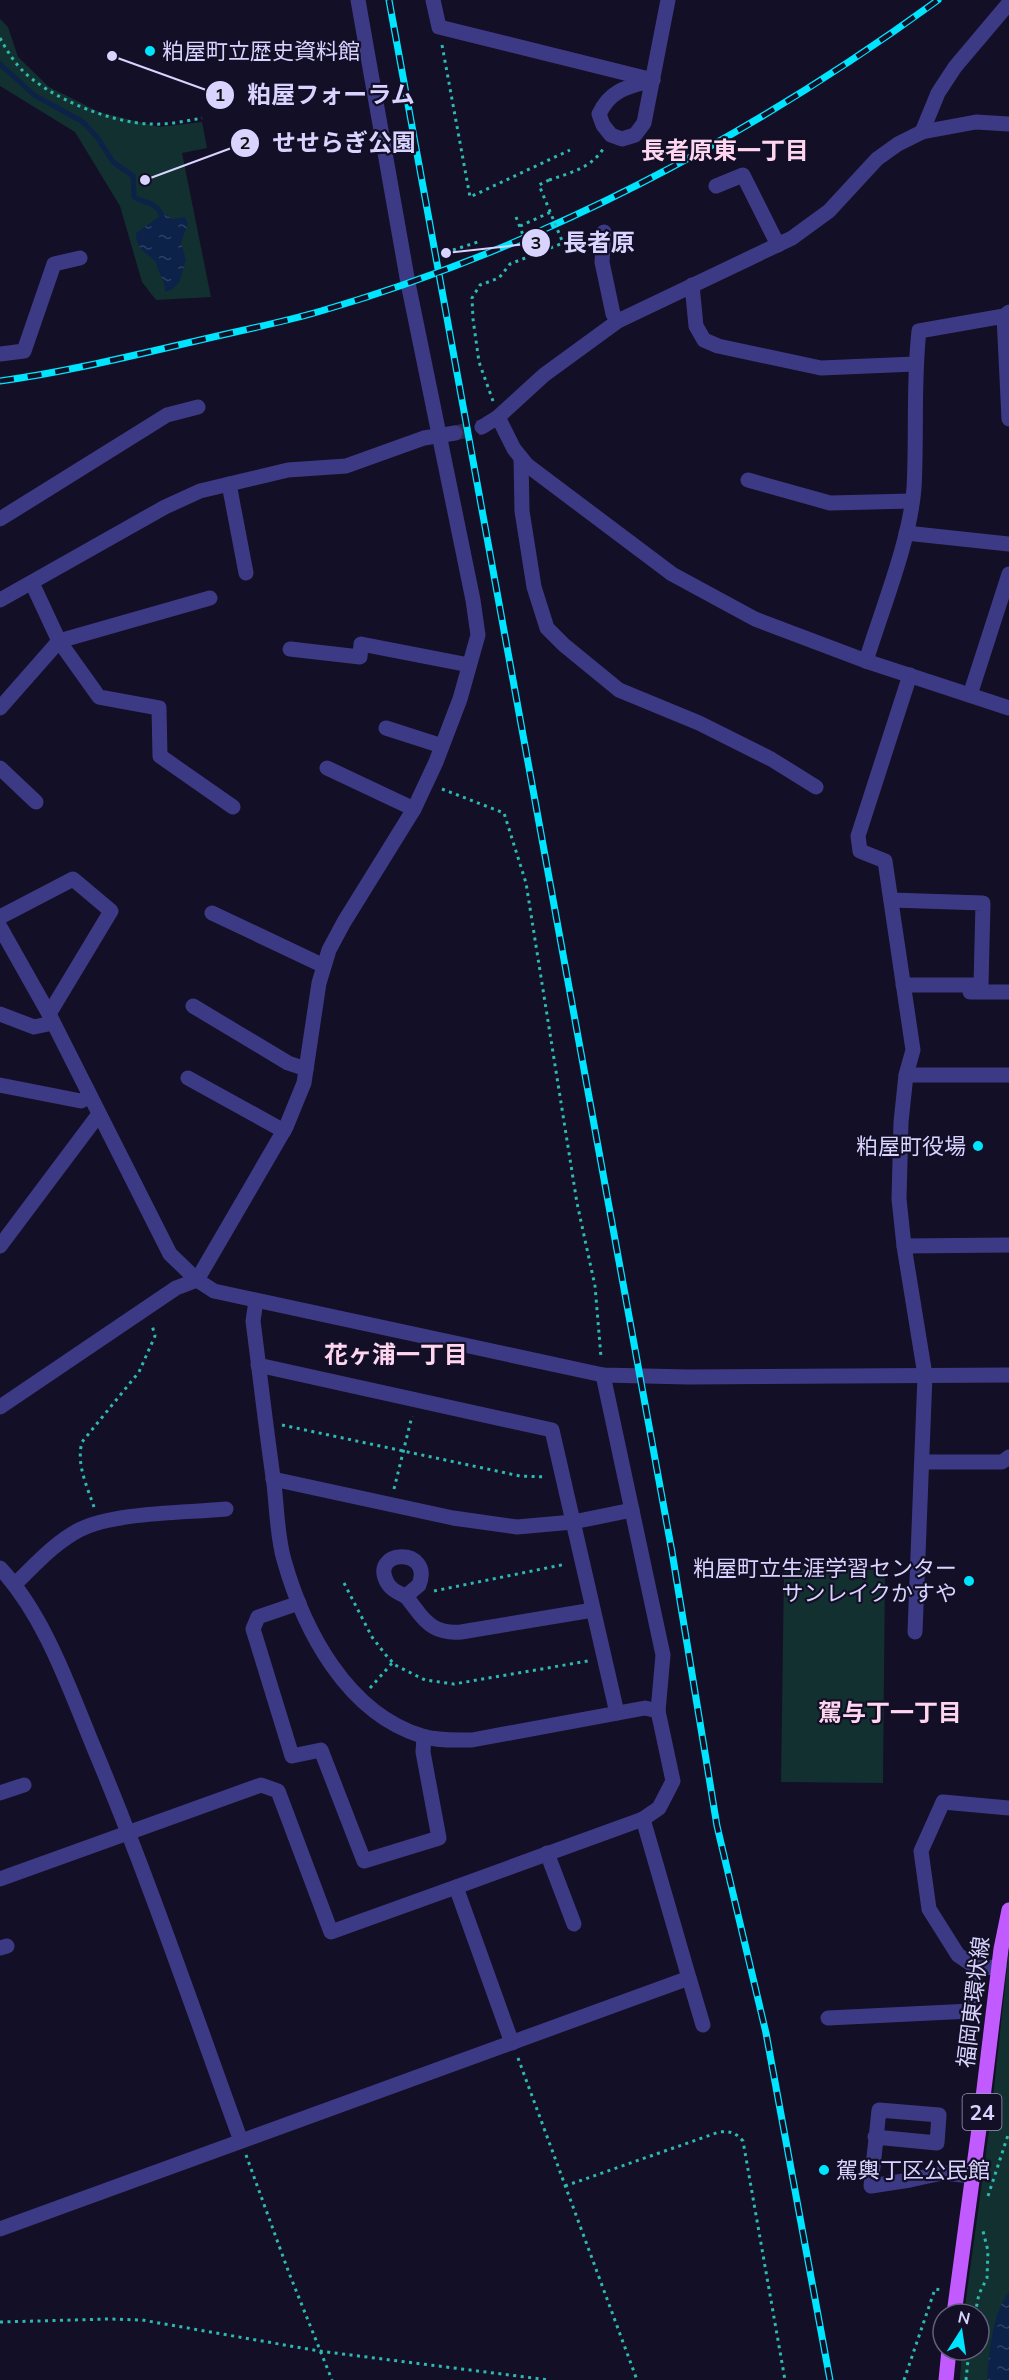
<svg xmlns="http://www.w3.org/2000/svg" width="1009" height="2380" font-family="Mulish,'Noto Sans JP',sans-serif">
  <defs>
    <pattern id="water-ripples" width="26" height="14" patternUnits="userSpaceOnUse" patternTransform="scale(1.5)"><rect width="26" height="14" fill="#0c2248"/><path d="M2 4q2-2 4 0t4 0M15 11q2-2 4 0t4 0" fill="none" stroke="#2f4163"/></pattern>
  </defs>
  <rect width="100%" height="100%" fill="#130f26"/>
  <!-- park -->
  <g fill="#12302f">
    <path d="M0,19L8,27L18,57L49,87L99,112L159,127L202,122L207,148L182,153L211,297L156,300L142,282L120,206L75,132L0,86Z"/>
    <path d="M784,1569L885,1570L883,1783L781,1782Z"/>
    <path d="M1009,1950V2380H960L962,2350H979V2314H964L991,2116Z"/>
  </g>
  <!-- water -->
  <g fill="url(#water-ripples)">
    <path d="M165,214L172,219L185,217L188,224L181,242L186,260L179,283L171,290L165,292C165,278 158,274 156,262C146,252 135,249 136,233C146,227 155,218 165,214Z"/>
    <path d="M1009,2292V2380H987C989,2355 992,2312 1009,2292Z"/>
  </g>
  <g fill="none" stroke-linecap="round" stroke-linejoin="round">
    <!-- stream -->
    <path stroke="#0c2248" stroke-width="5" d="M0,64L34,95L83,122L97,137L113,162L133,176L134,197C145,204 156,201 162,216"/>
    <!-- minor-tunnel -->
    <path stroke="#312d47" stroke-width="15" stroke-dasharray="15 8" stroke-linecap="butt" d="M455,433L482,427"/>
    <!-- path -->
    <g stroke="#2fb8b0" stroke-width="3" stroke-dasharray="3 4.5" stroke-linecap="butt">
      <path d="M0,38C6,49 12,59 21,69C49,98 111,123 151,124C168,125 186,121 202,118"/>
      <path d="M442,45L470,197L570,150"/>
      <path d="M549,180C570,173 591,168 603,149"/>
      <path d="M516,217L523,235"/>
      <path d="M520,226L551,212"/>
      <path d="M453,250L481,241"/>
      <path d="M493,401L479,362L473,319L472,298L480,285L499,278L510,264L563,243"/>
      <path d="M442,789L504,813L526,883L577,1203L595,1286L601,1357"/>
      <path d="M282,1425L520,1476L546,1477"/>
      <path d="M394,1489L412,1416"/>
      <path d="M94,1507C87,1486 76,1464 82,1442L139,1372L155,1336L152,1325"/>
      <path d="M344,1583L372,1637L385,1654L395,1665L425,1680L454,1684L588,1661"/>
      <path d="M434,1591L566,1564"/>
      <path d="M370,1688L393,1662"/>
      <path d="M518,2058L637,2380"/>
      <path d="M246,2155L289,2273L332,2380"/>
      <path d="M565,2186L719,2132C730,2131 735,2132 743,2141L785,2380"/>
      <path d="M988,2196L1009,2132"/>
      <path d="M975,2314L979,2294L987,2278L988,2251L983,2231"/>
      <path d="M0,2322L109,2319L142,2320L319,2351L549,2380"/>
      <path d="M904,2380L935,2289L942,2290"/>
      <path d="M966,2380L969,2350"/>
    </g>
    <!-- minor -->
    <g stroke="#3d3a85" stroke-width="15">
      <path d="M433,0L439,27L653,80"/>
      <path d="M653,80C628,87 611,89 599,114L603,125L611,135L622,139L635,135L644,123L668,0"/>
      <path d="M922,132L938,93L955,67L1009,3"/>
      <path d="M716,186L743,175L778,245"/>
      <path d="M604,232L602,262L613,314L618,321"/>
      <path d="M692,285L696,326L704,340L718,346L821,368L915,364"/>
      <path d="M1004,316L1009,419"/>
      <path d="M0,354L24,351L54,264L80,258"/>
      <path d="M498,417L514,449L527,465L672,574L755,619L866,661L1009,708"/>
      <path d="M482,427L498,417L544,375L618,321L792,238L829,211L877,159L898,144L922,132L976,122L1009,124"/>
      <path d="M521,458L522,511L534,587L547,628L564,645L619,690L699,723L771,759L816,787"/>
      <path d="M748,480L830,503L912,501"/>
      <path d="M229,484L246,573"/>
      <path d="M0,519L167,415L198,407"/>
      <path d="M906,533L1009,544"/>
      <path d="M32,583L59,641L99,697L159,708L160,756L233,807"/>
      <path d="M0,600L165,507L200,491L288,470L346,466L424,438L455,433"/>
      <path d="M290,649L360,657L361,644L469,665"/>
      <path d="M866,661C882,609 910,541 914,488C917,435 913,383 919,331L1004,316L1009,312"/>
      <path d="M910,675L858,836L860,851L885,861L913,1050L906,1075L901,1122L899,1199L904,1246L925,1375L915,1632"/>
      <path d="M970,695L1009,574"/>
      <path d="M0,708L59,641L210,598"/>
      <path d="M386,728L442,746"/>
      <path d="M0,768L36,802"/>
      <path d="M327,768L414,809"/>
      <path d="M891,900L983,903L981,985H903"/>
      <path d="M212,913L324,966"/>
      <path d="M0,917L73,879L111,911L49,1014"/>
      <path d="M0,927L49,1014L170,1254L197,1280L214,1291L603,1375L688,1377L1009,1375"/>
      <path d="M970,992H1009"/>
      <path d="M193,1006L288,1063L306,1069"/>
      <path d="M0,1014L34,1027L53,1023"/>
      <path d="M906,1075H1009"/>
      <path d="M188,1078L284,1131"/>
      <path d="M0,1085L81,1101L90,1096"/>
      <path d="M0,1246L99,1114"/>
      <path d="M904,1246L1009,1245"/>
      <path d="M256,1301L253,1321C260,1375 266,1429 274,1484C277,1509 277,1536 284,1560C304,1631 347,1713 422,1736C438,1741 456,1740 472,1740L645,1708L658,1711"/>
      <path d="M258,1365L552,1430L617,1713"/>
      <path d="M0,1407L176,1288L197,1280L286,1127L304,1083L319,983L329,950L344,922L414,809L436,762L460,699L478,635L473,600L408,283L358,0"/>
      <path d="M922,1462H1002L1009,1457"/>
      <path d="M273,1479L453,1518L517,1527L573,1522L632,1510"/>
      <path d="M0,1568C45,1616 69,1688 94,1748C148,1877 193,2009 241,2141"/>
      <path d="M15,1584C35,1565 54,1543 79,1530C114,1512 185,1513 226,1509"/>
      <path d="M406,1596L419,1585C434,1546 367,1549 388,1584C393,1592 399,1592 406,1597C409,1599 412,1605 415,1608C427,1625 438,1634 461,1632L593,1610"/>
      <path d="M299,1603L258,1617L253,1629L292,1756L321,1750L364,1861L439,1838L423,1752L424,1737"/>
      <path d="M0,1793L24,1785"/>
      <path d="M547,1853L574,1924"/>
      <path d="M0,1879L261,1785L278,1791L331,1932L456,1887"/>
      <path d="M0,1948L7,1946"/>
      <path d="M999,1967L977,1968L958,1955L929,1909L921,1851L943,1802L1009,1808"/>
      <path d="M689,1978L703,2025"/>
      <path d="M828,2018L971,2011L977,1968"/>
      <path d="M512,2043L456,1887L643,1819L659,1808L673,1781L658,1711L663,1655L603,1375"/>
      <path d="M875,2137L937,2143L939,2115L879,2110L871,2186L910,2180L942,2173L973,2176"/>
      <path d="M0,2229L689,1978L643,1819"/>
    </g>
    <!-- major -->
    <g stroke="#c25bff" stroke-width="15">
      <path d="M954,2314L981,2114L1001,1949L1009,1910"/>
      <path d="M946,2380L949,2350"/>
    </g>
    <defs>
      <g id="rail">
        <path d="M389,0L672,1552L717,1826L766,2033L830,2380"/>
        <path d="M0,381C66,372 131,356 196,341C238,331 280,323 321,311C544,246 751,136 938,0"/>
      </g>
    </defs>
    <!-- rail casing -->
    <use href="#rail" stroke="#00e5ff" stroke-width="7"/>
    <!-- rail -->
    <use href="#rail" stroke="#130f26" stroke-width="4.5" stroke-dasharray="14" stroke-linecap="butt"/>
    <!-- path-bridge -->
    <path stroke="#2fb8b0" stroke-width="3" stroke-dasharray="3 4.5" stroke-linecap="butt" d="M549,180L539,185L563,243"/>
  </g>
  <!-- markers -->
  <g fill="#00e5ff" stroke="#130f26" stroke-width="2">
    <circle cx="150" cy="51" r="6"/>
    <circle cx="978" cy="1146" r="6"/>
    <circle cx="969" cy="1581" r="6"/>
    <circle cx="824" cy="2170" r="6"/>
  </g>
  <g text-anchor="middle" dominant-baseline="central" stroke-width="4.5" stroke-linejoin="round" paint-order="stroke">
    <!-- shield labels -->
    <rect fill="#130f26" stroke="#9e99be" stroke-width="1.5" x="962.5" y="2094" width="39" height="36" rx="4.5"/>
    <g font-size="21" font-weight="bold" fill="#d9d4ff">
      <text x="982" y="2112">24</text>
    </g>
    <!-- poi labels -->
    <g font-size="22" fill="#d9d4ff" stroke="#130f26" text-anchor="start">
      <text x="162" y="51">粕屋町立歴史資料館</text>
      <text x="966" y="1146" text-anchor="end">粕屋町役場</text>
      <text x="957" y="1568" text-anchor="end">粕屋町立生涯学習センター<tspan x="957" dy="25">サンレイクかすや</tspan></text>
      <text x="836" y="2170">駕輿丁区公民館</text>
    </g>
    <!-- street labels -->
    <g font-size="22" fill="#d9d4ff" stroke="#130f26">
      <text transform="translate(973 2002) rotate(-83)">福岡東環状線</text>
    </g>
    <!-- neighbourhood labels -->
    <g font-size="24" font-weight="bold" fill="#ffd6f0" stroke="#130f26">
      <text x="725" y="150">長者原東一丁目</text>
      <text x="396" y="1354">花ヶ浦一丁目</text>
      <text x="890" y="1712">駕与丁一丁目</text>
    </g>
  </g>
  <!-- callouts -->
  <path fill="none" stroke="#d9d4ff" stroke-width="2" d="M112 56L220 95M145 180L245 143M446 253L536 243"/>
  <g fill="#d9d4ff" stroke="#130f26" stroke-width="2">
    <circle cx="112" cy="56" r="6"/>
    <circle cx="145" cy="180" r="6"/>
    <circle cx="446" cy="253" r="6"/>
    <circle cx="220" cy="95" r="15"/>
    <circle cx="245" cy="143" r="15"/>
    <circle cx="536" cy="243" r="15"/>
  </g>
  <g font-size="18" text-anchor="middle" font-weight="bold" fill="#111">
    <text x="220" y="101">1</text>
    <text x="245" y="149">2</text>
    <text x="536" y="249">3</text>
  </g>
  <g font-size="24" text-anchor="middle" font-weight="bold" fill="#d9d4ff" stroke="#130f26" stroke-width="4.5" stroke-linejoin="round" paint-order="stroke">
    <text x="331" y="103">粕屋フォーラム</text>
    <text x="344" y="151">せせらぎ公園</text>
    <text x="599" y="251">長者原</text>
  </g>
  <!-- north arrow -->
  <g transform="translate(961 2332) rotate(12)"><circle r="28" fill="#130f26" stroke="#625e7d" stroke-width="1.5"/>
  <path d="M0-4.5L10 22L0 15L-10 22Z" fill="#00e5ff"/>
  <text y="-9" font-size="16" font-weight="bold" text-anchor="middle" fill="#d9d4ff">N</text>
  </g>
</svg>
